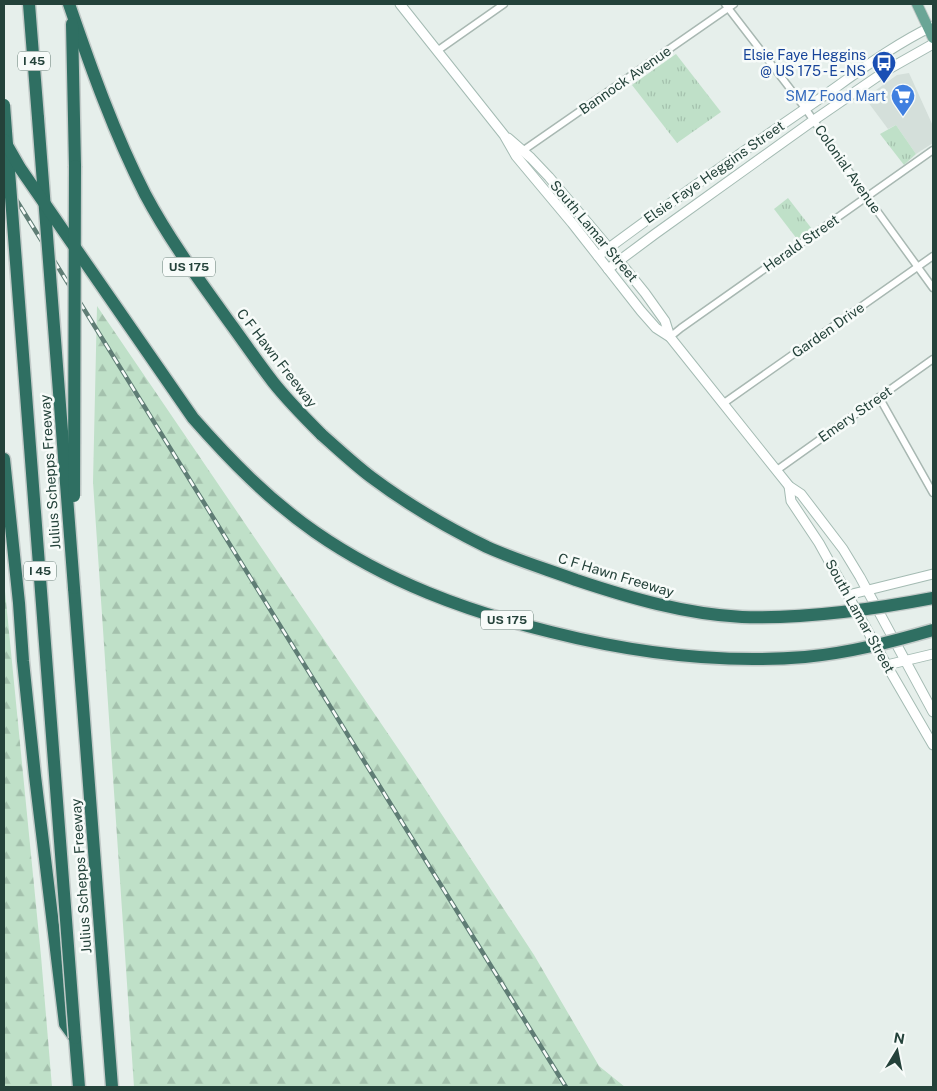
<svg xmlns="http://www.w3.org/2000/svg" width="937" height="1091" font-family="'Public Sans',sans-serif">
  <defs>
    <pattern id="grass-tufts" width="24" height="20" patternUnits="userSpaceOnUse" patternTransform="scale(1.25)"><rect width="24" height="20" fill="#bfe0c8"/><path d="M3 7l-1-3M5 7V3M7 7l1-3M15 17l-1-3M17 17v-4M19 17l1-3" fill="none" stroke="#a4c1ad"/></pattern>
    <pattern id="forest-firs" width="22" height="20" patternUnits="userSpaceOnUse" patternTransform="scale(1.25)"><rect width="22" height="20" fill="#bfe0c8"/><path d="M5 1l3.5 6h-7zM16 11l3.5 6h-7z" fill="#a4c1ad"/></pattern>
  </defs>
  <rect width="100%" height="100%" fill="#e6efeb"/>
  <!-- built -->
  <path fill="#d4dfda" d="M909,73L933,126V143L916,154L896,125L888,129L865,98L897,75Z"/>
  <!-- grass -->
  <g fill="url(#grass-tufts)">
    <path d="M676,54L721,112L677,143L632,85Z"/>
    <path d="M896,125L916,154L904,165L880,134Z"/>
    <path d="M788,198L812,229L797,239L774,209Z"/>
  </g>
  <!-- forest -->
  <g fill="url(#forest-firs)">
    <path d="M97,306L410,766L534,955L599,1066L625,1087H134L93,482Z"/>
    <path d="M4,581L41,956L52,1087H4Z"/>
  </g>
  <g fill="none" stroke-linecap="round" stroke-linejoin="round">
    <defs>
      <g id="street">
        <path d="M725,4L805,108L867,197L933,288"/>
        <path d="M437,51L504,4"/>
        <path d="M521,152L734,4"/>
        <path d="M670,337L681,328L933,150"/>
        <path d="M879,397L933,493"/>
        <path d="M724,403L933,256"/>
        <path d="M777,470L933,359"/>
      </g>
      <g id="secondary">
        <path d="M400,4L504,135L516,156L572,223L641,311L656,328L670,337L789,486L801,494L843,549L860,577L933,712"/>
        <path d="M508,138L531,158L549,177L603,241L645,293L665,321L670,337"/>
        <path d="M598,256C669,203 742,152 815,102C854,75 891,46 933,26"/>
        <path d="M608,269L655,234L814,120L887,70L933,44"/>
        <path d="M789,486L791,501L819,543L886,664L933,745"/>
        <path d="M848,595L933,574"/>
        <path d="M887,665L933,654"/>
      </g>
      <path id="primary" d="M917,4L933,38"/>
      <g id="highway">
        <path d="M29,4L38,118"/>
        <path d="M69,4C91,68 114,133 145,194C170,241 202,284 233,327C246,345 259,364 273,382C288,401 305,418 322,435"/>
        <path d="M72,24L75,166"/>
        <path d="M4,459L19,603L23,661L35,776L65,1024L75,1038L79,1087"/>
        <path d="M74,588L112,1087"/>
      </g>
    </defs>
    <!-- street casing -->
    <use href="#street" stroke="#a8b8b2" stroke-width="9"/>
    <!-- secondary casing -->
    <use href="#secondary" stroke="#a4bbb3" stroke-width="11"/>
    <!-- primary casing -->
    <use href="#primary" stroke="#c2cac8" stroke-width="12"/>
    <!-- highway casing -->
    <use href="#highway" stroke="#c2cac8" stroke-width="15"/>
    <!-- street -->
    <use href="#street" stroke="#fff" stroke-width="6"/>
    <!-- secondary -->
    <use href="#secondary" stroke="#fff" stroke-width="9"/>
    <!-- primary -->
    <use href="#primary" stroke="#6aa596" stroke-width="10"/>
    <!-- highway -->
    <use href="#highway" stroke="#2f6f62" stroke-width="12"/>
    <defs>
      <path id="rail" d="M4,180L566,1087"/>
    </defs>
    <!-- rail casing -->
    <use href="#rail" stroke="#5f7d75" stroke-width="4.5"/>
    <!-- rail -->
    <use href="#rail" stroke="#f7fbf9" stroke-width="2.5" stroke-dasharray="8" stroke-linecap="butt"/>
    <defs>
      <g id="highway-bridge">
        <path d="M4,105L75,1038"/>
        <path d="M38,118L74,588"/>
        <path d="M4,140L20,168L193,418C230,460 269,500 315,532C387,582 466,611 551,632C634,653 720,664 805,657C849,653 891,642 933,630"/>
        <path d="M322,435C338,449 354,464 371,477C407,504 446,527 487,547C516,560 546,569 576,580C630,598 685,614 742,617C806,619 870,610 933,598"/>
        <path d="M74,496L75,166"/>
      </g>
    </defs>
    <!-- highway-bridge casing -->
    <use href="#highway-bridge" stroke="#c2cac8" stroke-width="15" stroke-linecap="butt"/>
    <!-- highway-bridge -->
    <use href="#highway-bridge" stroke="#2f6f62" stroke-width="12"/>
  </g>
  <!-- icons -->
  <defs>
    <symbol id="bus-pin" viewBox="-11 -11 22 30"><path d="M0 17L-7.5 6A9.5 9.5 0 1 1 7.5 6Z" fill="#1a4fb4" stroke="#f7fbf9"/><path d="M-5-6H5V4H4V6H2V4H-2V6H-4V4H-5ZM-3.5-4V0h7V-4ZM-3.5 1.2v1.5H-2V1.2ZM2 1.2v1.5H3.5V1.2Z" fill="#fff"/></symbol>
    <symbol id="supermarket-pin" viewBox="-11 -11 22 30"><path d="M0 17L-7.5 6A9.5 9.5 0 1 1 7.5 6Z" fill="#3f7fe0" stroke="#f7fbf9"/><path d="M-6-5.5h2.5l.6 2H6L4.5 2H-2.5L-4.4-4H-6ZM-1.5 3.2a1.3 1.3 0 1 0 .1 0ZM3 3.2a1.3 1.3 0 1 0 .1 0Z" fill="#fff"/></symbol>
  </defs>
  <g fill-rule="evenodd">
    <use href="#bus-pin" x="870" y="49" width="28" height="38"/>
    <use href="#supermarket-pin" x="889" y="82" width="28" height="38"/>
  </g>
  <g text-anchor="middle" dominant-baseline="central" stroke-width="5" stroke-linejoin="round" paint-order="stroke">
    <!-- shield labels -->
    <g fill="#f7fbf9" stroke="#637a73" stroke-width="1">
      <rect x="18" y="51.5" width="32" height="19" rx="4"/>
      <rect x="163" y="257.5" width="52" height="19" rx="4"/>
      <rect x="24" y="561.5" width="32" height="19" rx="4"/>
      <rect x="481" y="610.5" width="52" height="19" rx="4"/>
    </g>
    <g font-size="12" font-weight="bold" fill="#24423a">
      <text x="34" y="61">I 45</text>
      <text x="189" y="267">US 175</text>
      <text x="40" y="571">I 45</text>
      <text x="507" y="620">US 175</text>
    </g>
    <!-- transit labels -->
    <g font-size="14" fill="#164399" stroke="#f7fbf9" text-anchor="end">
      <text x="866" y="55">Elsie Faye Heggins<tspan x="866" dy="16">@ US 175 - E - NS</tspan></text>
    </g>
    <!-- street labels -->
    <g font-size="14" fill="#24423a" stroke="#f7fbf9">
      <text transform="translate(625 80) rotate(-35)">Bannock Avenue</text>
      <text transform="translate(848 169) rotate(55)">Colonial Avenue</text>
      <text transform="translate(714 172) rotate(-35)">Elsie Faye Heggins Street</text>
      <text transform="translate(594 231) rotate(50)">South Lamar Street</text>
      <text transform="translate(801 243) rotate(-35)">Herald Street</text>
      <text transform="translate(828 330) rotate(-35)">Garden Drive</text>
      <text transform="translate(277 358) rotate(52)">C F Hawn Freeway</text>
      <text transform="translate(855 414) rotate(-35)">Emery Street</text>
      <text transform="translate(50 472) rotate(-94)">Julius Schepps Freeway</text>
      <text transform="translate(616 575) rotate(17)">C F Hawn Freeway</text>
      <text transform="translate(860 616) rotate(61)">South Lamar Street</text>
      <text transform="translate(81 876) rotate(-94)">Julius Schepps Freeway</text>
    </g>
    <!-- shop labels -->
    <g font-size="14" fill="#366cbe" stroke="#f7fbf9" text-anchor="end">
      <text x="886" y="96">SMZ Food Mart</text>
    </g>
  </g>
  <!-- border -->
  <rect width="937" height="1091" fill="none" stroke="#24423a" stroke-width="10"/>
  <!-- north arrow -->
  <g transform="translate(897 1051) rotate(10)" stroke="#f7fbf9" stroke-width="4" paint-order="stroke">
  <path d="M0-4L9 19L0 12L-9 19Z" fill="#24423a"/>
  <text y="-8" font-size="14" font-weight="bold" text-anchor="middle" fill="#24423a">N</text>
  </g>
</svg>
